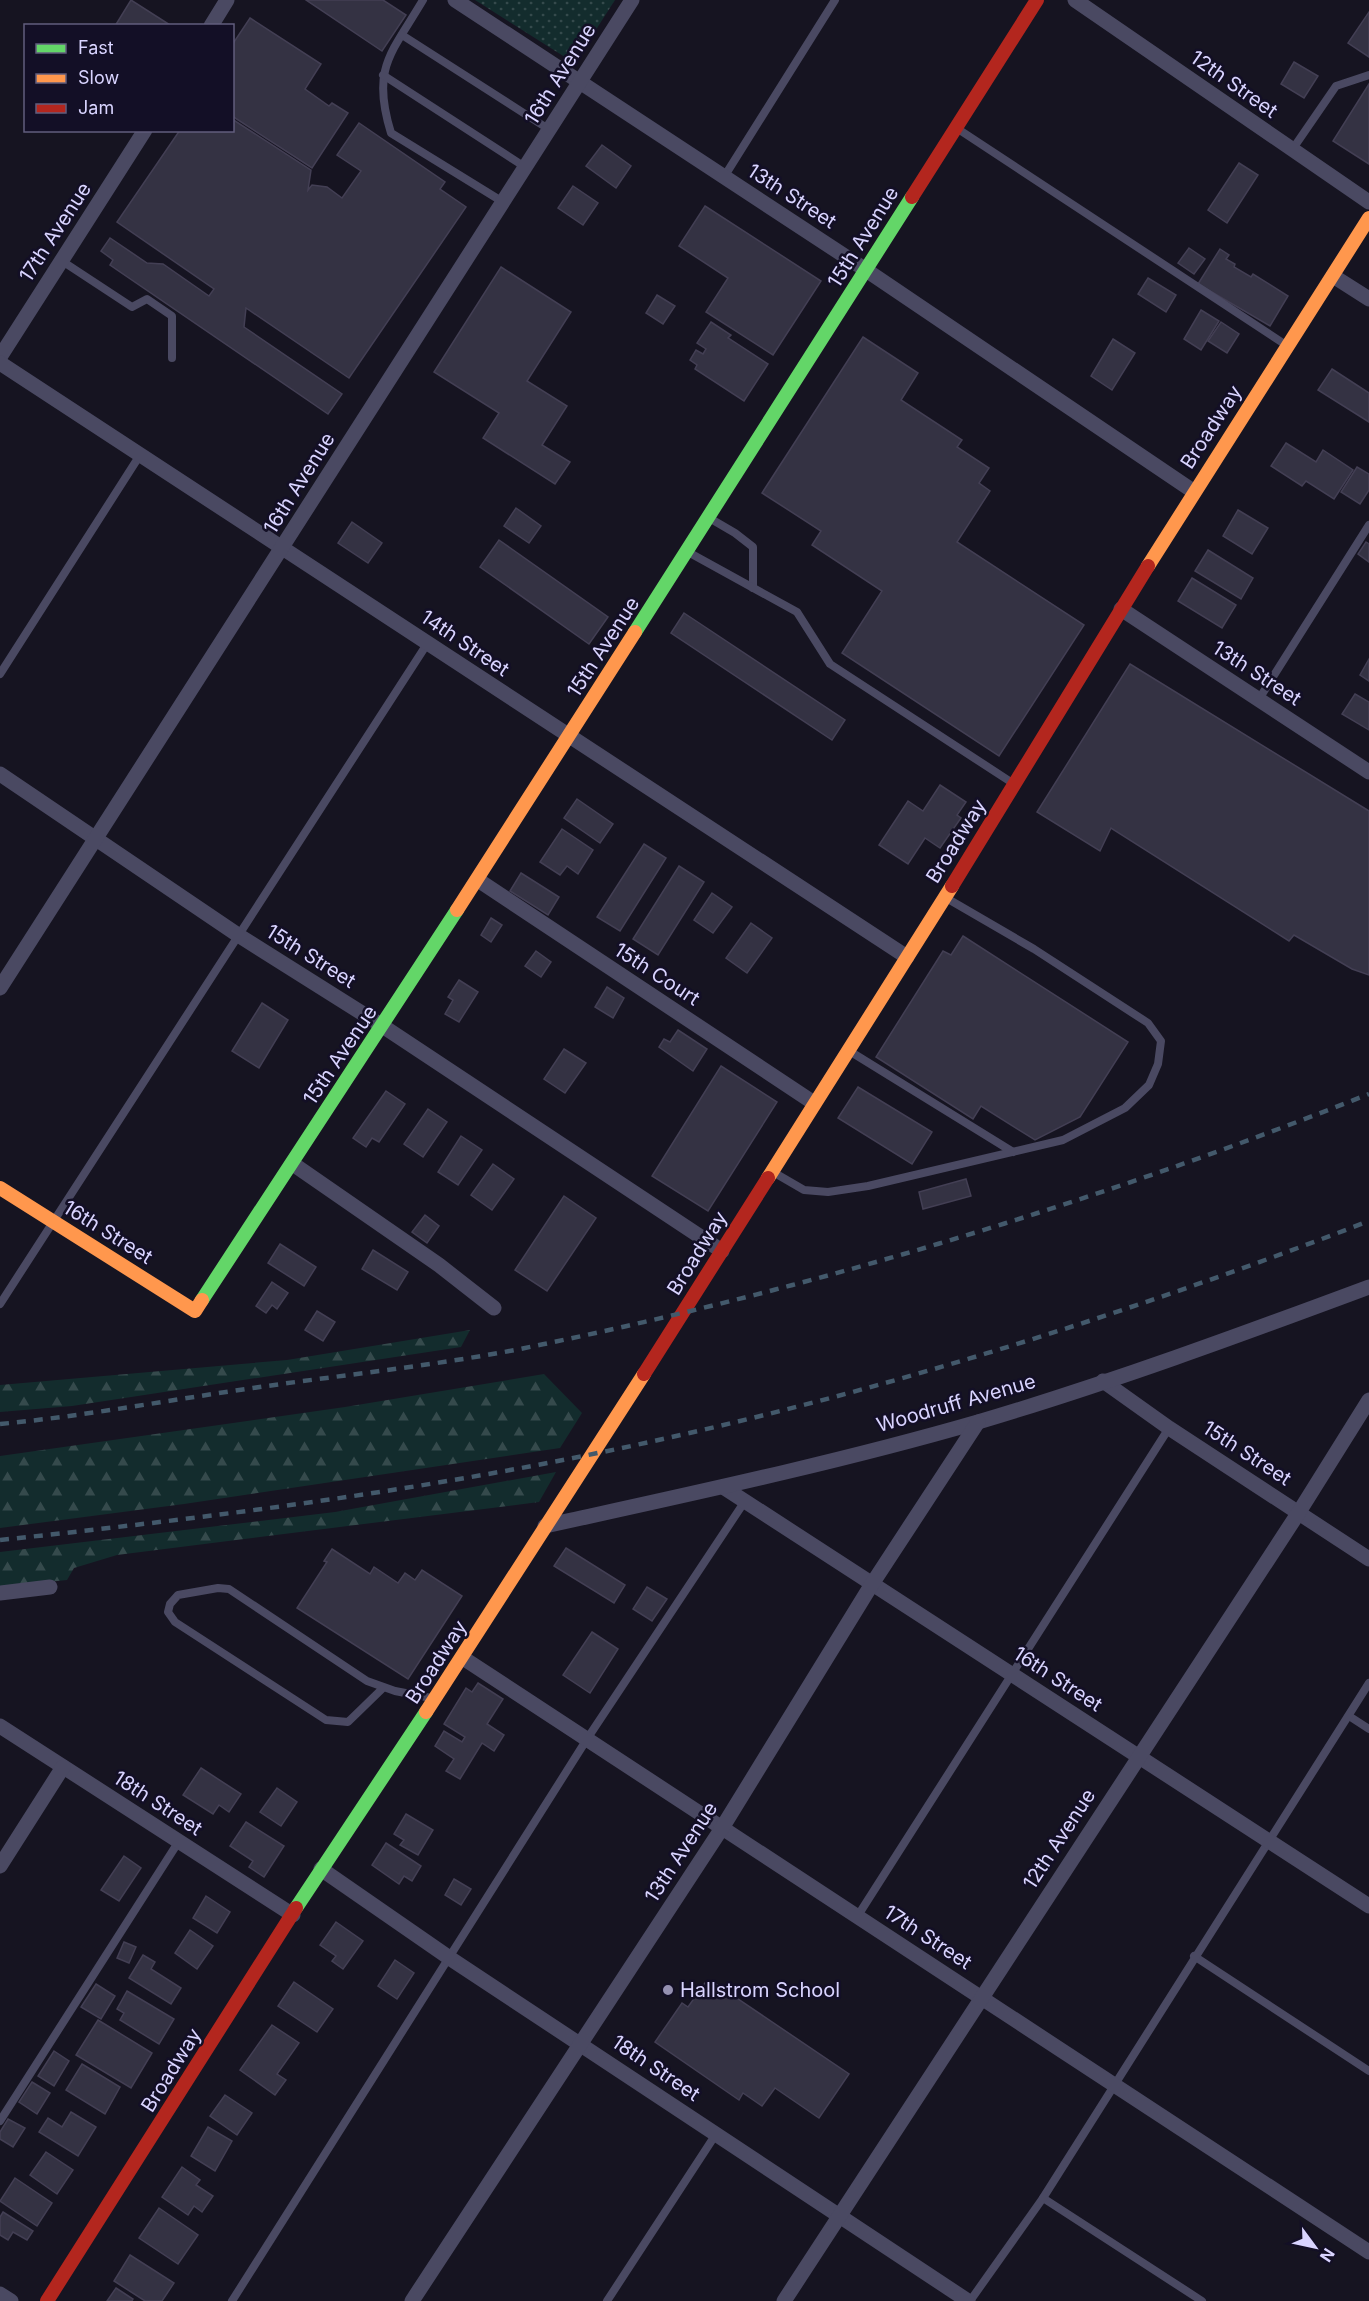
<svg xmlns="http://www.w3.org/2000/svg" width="1369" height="2301" font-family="Inter,sans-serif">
  <defs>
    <pattern id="forest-firs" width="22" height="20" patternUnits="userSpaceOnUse" patternTransform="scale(1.5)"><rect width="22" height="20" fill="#132c2d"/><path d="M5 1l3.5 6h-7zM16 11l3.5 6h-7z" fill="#354a4c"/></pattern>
    <pattern id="park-dots" width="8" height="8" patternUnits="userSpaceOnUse" patternTransform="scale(1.5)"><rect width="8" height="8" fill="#132c2d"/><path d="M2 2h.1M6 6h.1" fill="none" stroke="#354a4c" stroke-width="1.8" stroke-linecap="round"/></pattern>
  </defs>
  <rect width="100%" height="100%" fill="#161421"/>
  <!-- forest -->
  <g fill="url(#forest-firs)">
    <path d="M470,1330L461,1347L72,1406L0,1412V1385L287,1360Z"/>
    <path d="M544,1374L582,1413L560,1448L184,1504L0,1528V1456L345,1407Z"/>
    <path d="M556,1472L539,1502L117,1555L74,1568L67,1580L0,1587V1552L335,1512Z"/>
  </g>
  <!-- park -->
  <path fill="url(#park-dots)" d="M475,0H615L581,53L568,59Z"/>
  <!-- building -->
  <g fill="#343243" stroke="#433f54" stroke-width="1.5">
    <path d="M131,0L170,25V26H115Z"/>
    <path d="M306,0H383L406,15L382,51Z"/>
    <path d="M1369,12V57L1348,43Z"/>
    <path d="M250,18L321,64L305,89L329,106L332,103L348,113L312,168L232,116V45Z"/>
    <path d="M1294,62L1318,76L1304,98L1281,84Z"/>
    <path d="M1369,84V164L1333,141Z"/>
    <path d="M232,119L311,170L308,190L312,185L327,187L342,198L361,171L337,155L359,123L445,182L440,189L466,207L349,378L246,308L244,327L342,394L328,414L110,265L113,260L101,251L110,238L147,263L163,264L209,296L214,289L117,222L180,130H232Z"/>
    <path d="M602,145L631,166L616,188L586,166Z"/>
    <path d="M1239,163L1258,175L1227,223L1208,210Z"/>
    <path d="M573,186L598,203L583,225L558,208Z"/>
    <path d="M705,206L821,281L773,355L706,312L728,278L679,246Z"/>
    <path d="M1189,248L1205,259L1194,274L1178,263Z"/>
    <path d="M1220,249L1229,255L1226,259L1235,264L1234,267L1251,277L1253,274L1288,296L1270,326L1198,284Z"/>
    <path d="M501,267L571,312L527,381L567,406L542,445L570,462L555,484L483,438L499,413L434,372Z"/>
    <path d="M1148,278L1176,295L1166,312L1138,294Z"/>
    <path d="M657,295L675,306L663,324L646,313Z"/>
    <path d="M1201,310L1219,321L1201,350L1184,339Z"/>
    <path d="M711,322L731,335L728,338L768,364L744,401L695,369L697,365L690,360L696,350L703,354L706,349L697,343Z"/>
    <path d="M1221,322L1239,334L1227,353L1208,341Z"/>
    <path d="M863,337L918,373L901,400L962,440L957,447L989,468L979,483L990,491L957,542L1084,625L999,756L842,653L882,591L812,545L821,531L762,493Z"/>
    <path d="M1113,339L1135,353L1112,390L1091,376Z"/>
    <path d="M1332,369L1369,393V422L1318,390Z"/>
    <path d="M1286,443L1316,462L1323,450L1353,470L1334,499L1306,481L1302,486L1271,466Z"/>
    <path d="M1357,467L1369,474V490L1360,504L1341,492Z"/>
    <path d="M516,508L541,526L529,543L504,526Z"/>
    <path d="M1238,510L1268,528L1252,554L1223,536Z"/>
    <path d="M352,522L382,543L368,563L338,543Z"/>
    <path d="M499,540L608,617L589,644L480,567Z"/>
    <path d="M1366,542L1369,544V562L1358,554Z"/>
    <path d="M1208,550L1253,578L1241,599L1195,571Z"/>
    <path d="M1192,578L1236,605L1222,628L1178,601Z"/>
    <path d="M684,613L845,720L832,740L671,633Z"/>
    <path d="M1369,659V681L1360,675Z"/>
    <path d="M1130,664L1369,811V975L1352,969L1294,935L1289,941L1111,828L1100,851L1037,812Z"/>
    <path d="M1355,694L1369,702V730L1342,714Z"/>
    <path d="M940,785L966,802L957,815L961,818L940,848L925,838L908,864L879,845L908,801L923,811Z"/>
    <path d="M577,799L613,824L600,843L564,818Z"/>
    <path d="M562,829L593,850L578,874L567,866L560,875L540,862Z"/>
    <path d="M644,844L666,858L620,931L597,917Z"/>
    <path d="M679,866L704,882L658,955L633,939Z"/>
    <path d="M521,873L559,897L548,915L510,891Z"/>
    <path d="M712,893L732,907L713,933L694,920Z"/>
    <path d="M491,918L502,925L491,942L481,935Z"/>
    <path d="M751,923L772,938L747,973L726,958Z"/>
    <path d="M963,936L1128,1042L1080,1117L1035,1140L981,1106L973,1119L876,1057L943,951L951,955Z"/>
    <path d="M536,951L551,962L541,977L525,966Z"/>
    <path d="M459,980L478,992L459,1022L445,1014L453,1000L448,997Z"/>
    <path d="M607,987L624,998L613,1018L595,1007Z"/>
    <path d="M262,1003L288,1020L259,1068L232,1051Z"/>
    <path d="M678,1030L707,1049L693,1071L659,1047L664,1039L670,1042Z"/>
    <path d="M564,1049L586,1063L565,1093L544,1079Z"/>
    <path d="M721,1066L777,1102L708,1211L652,1176Z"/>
    <path d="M858,1087L932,1132L912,1164L838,1118Z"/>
    <path d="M386,1091L405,1104L379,1142L372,1138L366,1147L353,1138Z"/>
    <path d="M428,1109L447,1122L423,1157L404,1144Z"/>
    <path d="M461,1136L482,1150L458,1185L438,1172Z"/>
    <path d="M493,1164L514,1179L492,1210L471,1195Z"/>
    <path d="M966,1179L971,1196L923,1209L919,1192Z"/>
    <path d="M564,1196L596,1218L547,1291L515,1270Z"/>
    <path d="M425,1215L439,1226L427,1243L412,1232Z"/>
    <path d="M280,1244L316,1267L304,1286L268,1263Z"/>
    <path d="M373,1250L408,1272L397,1290L362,1269Z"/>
    <path d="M272,1282L288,1293L277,1309L272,1305L266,1313L256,1306Z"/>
    <path d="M317,1311L335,1322L323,1341L305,1330Z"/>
    <path d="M566,1548L625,1585L614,1603L554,1566Z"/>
    <path d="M332,1549L370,1574L374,1567L398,1583L405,1573L415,1580L422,1570L462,1596L408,1679L297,1608L327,1562L324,1561Z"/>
    <path d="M647,1587L667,1599L652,1621L633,1609Z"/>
    <path d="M592,1632L618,1649L590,1693L563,1675Z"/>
    <path d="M478,1683L503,1699L487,1724L504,1735L494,1751L482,1743L460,1779L446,1771L454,1759L435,1746L444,1731L462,1742L465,1737L444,1724L466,1688L472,1692Z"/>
    <path d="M201,1768L241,1794L229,1812L219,1805L213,1814L183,1795Z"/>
    <path d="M277,1788L297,1802L281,1826L260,1812Z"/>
    <path d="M406,1814L433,1830L418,1855L400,1845L404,1840L394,1834Z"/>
    <path d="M246,1822L284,1846L264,1877L249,1867L253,1861L230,1846Z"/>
    <path d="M386,1843L421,1866L412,1881L404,1876L399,1884L372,1865Z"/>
    <path d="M124,1856L141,1868L119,1901L101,1890Z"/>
    <path d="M454,1879L471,1889L461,1905L445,1895Z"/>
    <path d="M206,1896L230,1912L217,1933L193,1918Z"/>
    <path d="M336,1922L363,1941L343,1969L332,1961L336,1956L320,1945Z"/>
    <path d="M190,1930L213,1946L197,1969L175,1953Z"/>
    <path d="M124,1942L136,1947L129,1963L117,1958Z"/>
    <path d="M143,1955L155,1962L151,1969L181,1988L171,2004L129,1978Z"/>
    <path d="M395,1960L414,1973L397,1999L378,1986Z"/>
    <path d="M294,1982L333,2009L317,2032L278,2006Z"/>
    <path d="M705,1983L713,1989L716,1984L849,2074L819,2118L775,2088L762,2106L743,2093L739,2100L655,2042L682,2003L688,2007Z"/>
    <path d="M96,1984L115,1996L101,2019L81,2007Z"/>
    <path d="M127,1991L174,2019L159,2044L120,2020L124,2013L117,2009Z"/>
    <path d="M98,2020L152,2053L131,2088L76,2055Z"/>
    <path d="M272,2025L299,2043L277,2074L286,2080L275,2095L240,2070Z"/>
    <path d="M54,2051L69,2061L54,2086L38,2076Z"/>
    <path d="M82,2064L120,2087L105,2114L66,2090Z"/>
    <path d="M32,2082L50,2093L37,2114L19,2102Z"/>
    <path d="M225,2095L252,2113L237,2135L210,2116Z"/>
    <path d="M71,2112L96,2127L78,2156L39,2132L48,2118L62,2127Z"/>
    <path d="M8,2119L25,2128L13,2147L0,2139V2132Z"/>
    <path d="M208,2127L232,2141L215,2171L191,2156Z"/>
    <path d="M46,2152L73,2170L57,2194L30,2175Z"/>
    <path d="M182,2167L200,2180L196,2185L213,2196L202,2212L194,2206L188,2215L162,2197Z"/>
    <path d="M15,2178L52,2203L37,2226L0,2201Z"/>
    <path d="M159,2208L198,2235L178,2264L139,2238Z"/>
    <path d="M3,2212L33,2231L27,2240L13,2232L8,2240L0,2235V2217Z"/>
    <path d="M130,2255L174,2283L162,2301H145L114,2281Z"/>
    <path d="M116,2288L133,2299L132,2301H107Z"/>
  </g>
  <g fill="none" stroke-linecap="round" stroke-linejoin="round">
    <!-- lane -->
    <g stroke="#4a4962" stroke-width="8">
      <path d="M423,0C391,54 371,68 391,133L503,202"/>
      <path d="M402,35L550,130"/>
      <path d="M383,75L525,167"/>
      <path d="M958,129L1286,345"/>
      <path d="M1292,150L1336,86L1369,75"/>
      <path d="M724,177L835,0"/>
      <path d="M62,261L132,307L147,299L172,316V358"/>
      <path d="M711,519L735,533L753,547V588"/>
      <path d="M688,552L797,612L830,664L1014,784"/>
      <path d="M0,674L140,455"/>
      <path d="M1259,699L1369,525"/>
      <path d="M851,1052L1013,1152"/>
      <path d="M773,1172L804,1190L828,1192L868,1186L1063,1140L1125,1108L1149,1085L1158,1064L1161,1041L1148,1023L1034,949L948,899"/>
      <path d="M0,1304L427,644"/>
      <path d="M383,1688L348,1722L326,1720L175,1622L168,1612L170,1604L178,1595L218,1588L229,1589L367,1681L395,1691L431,1698"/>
      <path d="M1349,1716L1369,1729"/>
      <path d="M857,1917L1169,1428"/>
      <path d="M1194,1956L1369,2071"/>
      <path d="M0,2121L179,1841"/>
      <path d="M1043,2198L1202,2301"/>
      <path d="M232,2301L587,1739L745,1501"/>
      <path d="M607,2301L716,2134"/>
      <path d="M970,2301L1043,2198L1369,1683"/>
    </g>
    <!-- street -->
    <g stroke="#4a4962" stroke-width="15">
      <path d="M455,0L866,270L1193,491"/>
      <path d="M1075,0L1369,202"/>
      <path d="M211,26L227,0"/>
      <path d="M1333,276L1369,299"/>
      <path d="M0,357L145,130"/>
      <path d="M0,363C301,562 603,761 907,957"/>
      <path d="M1121,609L1369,772"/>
      <path d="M0,774L238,935L384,1027L722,1251"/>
      <path d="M478,880L814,1103"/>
      <path d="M0,988L632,0"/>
      <path d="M293,1164L439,1265L494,1308"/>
      <path d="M1103,1381L1169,1428L1369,1559"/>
      <path d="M723,1487L1369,1906"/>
      <path d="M545,1526C690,1494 836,1463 978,1422C1110,1383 1240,1335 1369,1287"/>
      <path d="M0,1593L50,1587"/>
      <path d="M463,1658L1369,2252"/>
      <path d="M0,1726L293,1915"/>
      <path d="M0,1866L63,1767"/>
      <path d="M321,1869L451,1959L968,2301"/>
      <path d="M0,2294L11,2301"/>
      <path d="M412,2301L722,1828L872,1584L978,1422"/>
      <path d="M784,2301L1299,1512L1369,1400"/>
    </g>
    <!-- fast -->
    <g stroke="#63d668" stroke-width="14">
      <path d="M635,632L912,197"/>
      <path d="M202,1300L457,910"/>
      <path d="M296,1908L426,1712"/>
    </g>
    <!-- slow -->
    <g stroke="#ff974d" stroke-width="14">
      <path d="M1148,566L1369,218"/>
      <path d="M457,910L635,632"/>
      <path d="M768,1178L952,886"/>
      <path d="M0,1188L195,1311L202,1300"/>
      <path d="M426,1712L644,1374"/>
    </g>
    <!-- jam -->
    <g stroke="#b3261e" stroke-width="14">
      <path d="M912,197L1037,0"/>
      <path d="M952,886L1148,566"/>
      <path d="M644,1374L768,1178"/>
      <path d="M47,2301L296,1908"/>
    </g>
    <!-- rail -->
    <g stroke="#43596b" stroke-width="4.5" stroke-dasharray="9 8" stroke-linecap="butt">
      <path d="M0,1424C85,1416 169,1400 253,1388C342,1375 432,1366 520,1349C810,1290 1094,1203 1369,1094"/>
      <path d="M0,1540C207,1518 413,1492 617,1449C873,1395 1125,1315 1369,1221"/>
    </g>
  </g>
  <!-- markers -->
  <circle fill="#9591b1" stroke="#130f26" stroke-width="2" cx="668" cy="1990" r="6"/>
  <g text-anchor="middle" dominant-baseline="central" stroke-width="5" stroke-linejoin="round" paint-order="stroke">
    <!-- street labels -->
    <g font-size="20" fill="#d9d4ff" stroke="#130f26">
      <text transform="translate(560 74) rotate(-58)">16th Avenue</text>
      <text transform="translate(1234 84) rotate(35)">12th Street</text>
      <text transform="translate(792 196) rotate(33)">13th Street</text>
      <text transform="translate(55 232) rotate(-57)">17th Avenue</text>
      <text transform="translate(863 237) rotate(-58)">15th Avenue</text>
      <text transform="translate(1211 427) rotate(-57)">Broadway</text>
      <text transform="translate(299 483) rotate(-58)">16th Avenue</text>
      <text transform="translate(465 643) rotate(34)">14th Street</text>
      <text transform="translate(603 647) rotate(-57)">15th Avenue</text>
      <text transform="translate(1257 673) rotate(33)">13th Street</text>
      <text transform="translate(956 841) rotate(-58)">Broadway</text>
      <text transform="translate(311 956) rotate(32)">15th Street</text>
      <text transform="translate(657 974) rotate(33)">15th Court</text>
      <text transform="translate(340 1055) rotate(-56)">15th Avenue</text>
      <text transform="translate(108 1232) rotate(32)">16th Street</text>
      <text transform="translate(697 1253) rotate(-58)">Broadway</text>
      <text transform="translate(956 1403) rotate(-16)">Woodruff Avenue</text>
      <text transform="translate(1247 1453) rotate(33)">15th Street</text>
      <text transform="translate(436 1662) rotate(-57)">Broadway</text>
      <text transform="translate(1058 1679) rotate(33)">16th Street</text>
      <text transform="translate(158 1803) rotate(33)">18th Street</text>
      <text transform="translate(1059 1839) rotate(-57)">12th Avenue</text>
      <text transform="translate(681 1852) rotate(-57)">13th Avenue</text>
      <text transform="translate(928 1937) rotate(33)">17th Street</text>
      <text transform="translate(656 2068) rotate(34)">18th Street</text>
      <text transform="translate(171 2070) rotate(-58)">Broadway</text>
    </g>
    <!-- poi labels -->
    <g font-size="20" fill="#d9d4ff" stroke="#130f26" text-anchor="start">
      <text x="680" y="1990">Hallstrom School</text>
    </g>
  </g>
  <!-- legend -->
  <rect x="24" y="24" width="210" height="108" fill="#130f26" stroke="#625e7d" stroke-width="1.5"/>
  <rect x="36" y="44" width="30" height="9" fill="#63d668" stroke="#625e7d" stroke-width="1.5"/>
  <text x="78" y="54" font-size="18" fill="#d9d4ff">Fast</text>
  <rect x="36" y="74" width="30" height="9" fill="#ff974d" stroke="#625e7d" stroke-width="1.5"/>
  <text x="78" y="84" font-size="18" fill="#d9d4ff">Slow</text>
  <rect x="36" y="104" width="30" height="9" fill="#b3261e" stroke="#625e7d" stroke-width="1.5"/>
  <text x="78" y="114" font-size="18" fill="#d9d4ff">Jam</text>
  <!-- north arrow -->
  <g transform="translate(1315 2247) rotate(123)" stroke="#130f26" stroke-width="4.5" paint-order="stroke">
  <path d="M0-4.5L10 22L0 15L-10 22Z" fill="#d9d4ff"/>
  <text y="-9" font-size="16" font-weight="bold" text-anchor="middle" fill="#d9d4ff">N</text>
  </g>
</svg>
